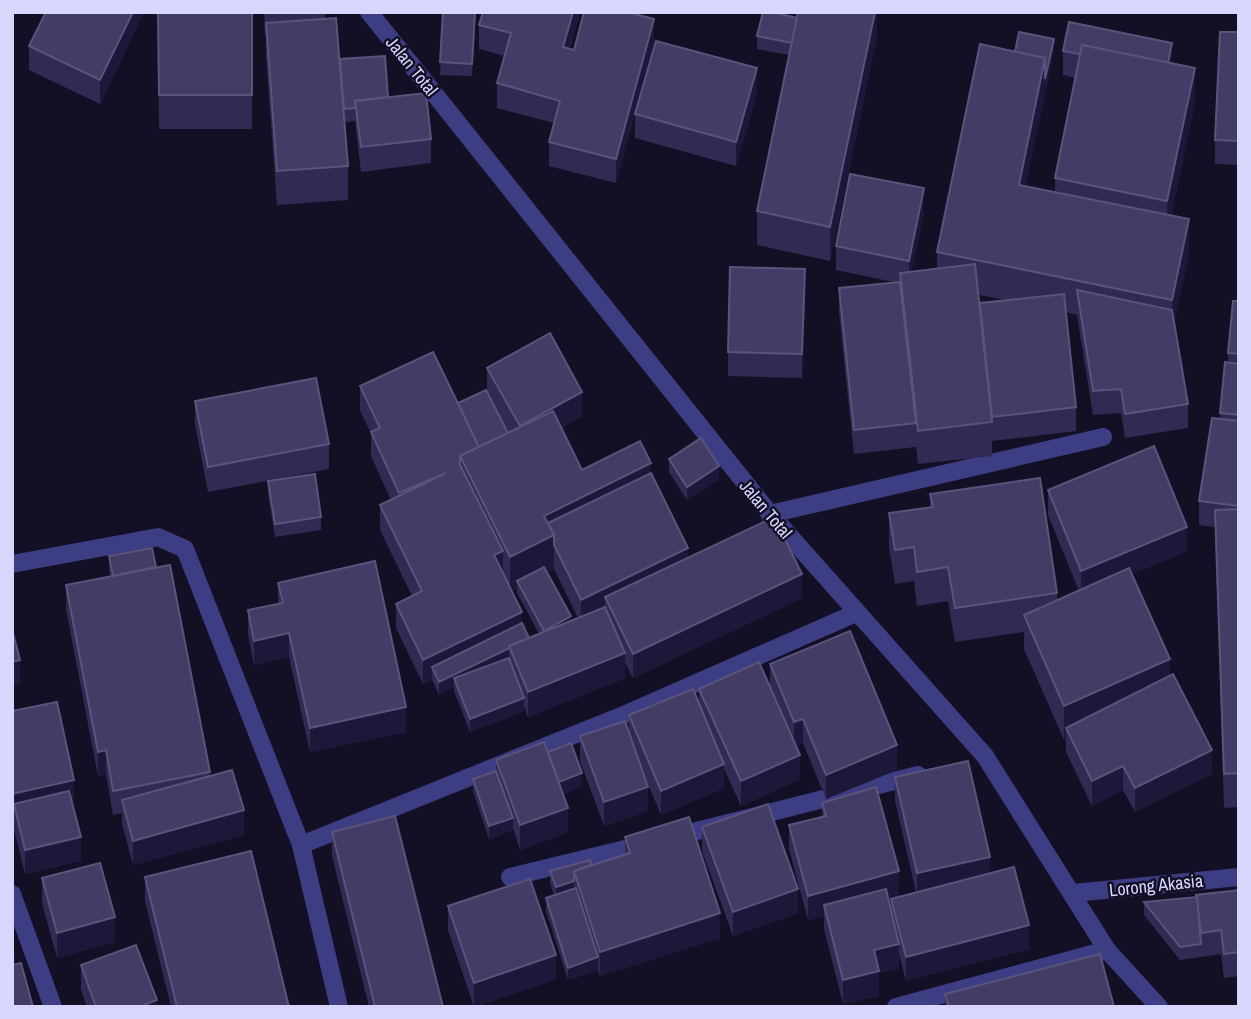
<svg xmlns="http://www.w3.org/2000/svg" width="1251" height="1019" font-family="'Archivo Narrow',sans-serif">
  <rect width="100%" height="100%" fill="#131025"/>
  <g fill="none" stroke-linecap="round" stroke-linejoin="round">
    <!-- street -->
    <g stroke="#3d3d83" stroke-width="18">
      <path d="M369,12L770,514L985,756L1107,950L1159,1007"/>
      <path d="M770,514L1103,437"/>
      <path d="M12,564L158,537L185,549L301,845L339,1007"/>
      <path d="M673,837L918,775"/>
      <path d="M301,845L626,714L856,613"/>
      <path d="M510,877L646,844"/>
      <path d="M1073,893L1239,877"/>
      <path d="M12,894L53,1007"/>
      <path d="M896,1007L1107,950"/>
    </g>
  </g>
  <!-- wall -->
  <g fill="#312a53" fill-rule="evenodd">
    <path d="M144,12L100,104L29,70V46Z"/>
    <path d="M158,12H252V129H159Z"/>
    <path d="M264,12H325V19L340,59L388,97L431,139V163L361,172L355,121L345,122L348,166V200L277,205L266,57V35L265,36Z"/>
    <path d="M443,12H476L472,76L440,75Z"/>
    <path d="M483,12H580L570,49L574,50L654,44L616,183L549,166V142L554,123L497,108V83L505,56L479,49V25Z"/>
    <path d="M877,12V36L830,261L757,245V211L789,55L757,49V36L797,18Z"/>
    <path d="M1239,32V165L1215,164V140Z"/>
    <path d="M1054,51L1025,186L1055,192V178L1075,78L1063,75V51L1172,64L1195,102L1171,216L1189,253L1174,323L1188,404V428L1125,438L1121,413L1093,415L1077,315L1066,312L1076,407V431L992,441V456L918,464L916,446V447L854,454L839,313V288L898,283L836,270V246L924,213L911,272L937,269V252L1015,52ZM979,295L1006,300L980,303Z"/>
    <path d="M757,93L736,166L635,138V114Z"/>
    <path d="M805,293L802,378L728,376V352Z"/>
    <path d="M1239,301V807L1224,808L1215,527L1199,525V501L1220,419L1228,363V353Z"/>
    <path d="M487,368L582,416L561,428L582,470L651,473L688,557L802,598L633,678L625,662V678L528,717L524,707V711L470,732L454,691V687L439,695L432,680L423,684L396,628V604L412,596L380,530V505L391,500L371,456V433L360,411V386L458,403L487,390ZM492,402L509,432L508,433ZM554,569L578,618L571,621L547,573ZM517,588V593L539,634L529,638L522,623L511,591Z"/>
    <path d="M195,401L329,444V469L208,492L195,425Z"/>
    <path d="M669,459L719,479L687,500L669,472Z"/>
    <path d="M268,481L321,517V530L275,537L268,494Z"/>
    <path d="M1048,490L1187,551L1132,574L1170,676L1212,774L1135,812L1123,790L1092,806L1066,752V739L1064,740L1024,649V632L955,642L948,601L917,606L914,581L895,584L889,547V513L930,507V494L1057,593V600L1079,591L1048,515Z"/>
    <path d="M109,556L156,567L210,776L244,835L133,865L122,824V813L113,815L106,774L98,776L66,609V585L110,576L109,568Z"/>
    <path d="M278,583L406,732L310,752L289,657L254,665L248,634V610L278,604Z"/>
    <path d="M770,664L897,770L826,799L803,743L796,746L800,779L741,806L724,769V788L661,815L645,777L648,811L604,826L580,761V736L629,732V715L699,704V689L770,686Z"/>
    <path d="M12,711L74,804L73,805L81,861L25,874L14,829V818H12Z"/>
    <path d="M548,752L582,786L563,794L568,832L520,850L513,828V830L489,839L473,791V779L496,771V760Z"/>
    <path d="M895,777L990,873L1029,949L906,981L899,954V968L879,973V996L843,1004L824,929V916L808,920L789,849V825L822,817V803L899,896L888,899L891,911V899L916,892L895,801Z"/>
    <path d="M702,827L798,913L733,936L702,851Z"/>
    <path d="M332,832L443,1007H369L332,856Z"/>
    <path d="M625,837L720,938L600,976L598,969V970L568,980L546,911V898L554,895L550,883V871L591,865L625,854Z"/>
    <path d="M145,877L289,1007H171L145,901Z"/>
    <path d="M42,878L115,942L57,958L42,903Z"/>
    <path d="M1239,890V976L1224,978L1221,954L1180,960L1144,915V902L1196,897Z"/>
    <path d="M448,906L556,979L474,1007L448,930Z"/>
    <path d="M81,965L157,1007H87L81,990Z"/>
    <path d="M945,994L1114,1007H945Z"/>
  </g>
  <!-- shaded-wall -->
  <g fill="#1d1839">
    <path d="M133,12H144L100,104V80Z"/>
    <path d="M475,12H476L472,76V64Z"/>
    <path d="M573,12H580L563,72V47Z"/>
    <path d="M875,12H877V36L830,261V227Z"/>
    <path d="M654,19V44L616,183V159Z"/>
    <path d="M1054,39V51L1019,219V185L1045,58Z"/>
    <path d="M1172,43V67L1166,72Z"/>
    <path d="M757,68V93L736,166V142Z"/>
    <path d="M1195,68V102L1167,235V201Z"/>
    <path d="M924,188V213L909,285V261Z"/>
    <path d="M1189,219V253L1172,334V300Z"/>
    <path d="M805,269V293L802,378V354Z"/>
    <path d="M582,392V416L520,450V426Z"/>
    <path d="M651,463V497L554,545V569L520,586L517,581V588L510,591V557L544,516Z"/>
    <path d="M719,466V479L687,500V487Z"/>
    <path d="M446,473L399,518V493Z"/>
    <path d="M1187,527V551L1081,595V571Z"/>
    <path d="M688,548V572L605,597V613L581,625V600Z"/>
    <path d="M503,551V575L494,555Z"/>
    <path d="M802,574V598L633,678V654Z"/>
    <path d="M522,612V636L432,667V680L423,684V660Z"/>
    <path d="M571,616V629L544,631Z"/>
    <path d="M289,633V657L254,665V641Z"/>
    <path d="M509,648V661L454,678V687L439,695V682Z"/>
    <path d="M625,653V678L528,717V692Z"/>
    <path d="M1170,659V693L1066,728V739L1064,740V706Z"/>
    <path d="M20,660V684L12,686V662Z"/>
    <path d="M524,698V711L470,732V719Z"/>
    <path d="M406,707V732L310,752V728Z"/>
    <path d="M803,719V743L794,746V722Z"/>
    <path d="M897,745V770L826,799V775Z"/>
    <path d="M106,750V774L98,776V752Z"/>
    <path d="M1212,750V774L1135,812V788Z"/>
    <path d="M800,755V779L741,806V781Z"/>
    <path d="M724,764V788L661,815V791Z"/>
    <path d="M1123,766V790L1092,806V781Z"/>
    <path d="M582,773V786L556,796V784Z"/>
    <path d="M74,780V804L17,817L14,804V818H12V794Z"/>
    <path d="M648,787V811L604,826V802Z"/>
    <path d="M568,808V832L520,850V825Z"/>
    <path d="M244,810V835L133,865V841Z"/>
    <path d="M513,818V830L489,839V826Z"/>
    <path d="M81,837V861L25,874V850Z"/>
    <path d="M990,857V881L917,897V873Z"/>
    <path d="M899,871V896L827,915L824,905V916L808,920V896Z"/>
    <path d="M574,881V894L556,900V887Z"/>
    <path d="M798,889V913L733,936V912Z"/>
    <path d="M720,913V938L600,976V952Z"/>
    <path d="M115,917V942L57,958V933Z"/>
    <path d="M1029,925V949L906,981V957Z"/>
    <path d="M899,944V968L879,973V996L843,1004V980L874,950Z"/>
    <path d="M556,955V979L474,1007V983Z"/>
    <path d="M15,956V980L12,981V957Z"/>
    <path d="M598,957V970L568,980V968Z"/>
    <path d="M157,1000V1007H139Z"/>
  </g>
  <!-- building -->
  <g fill="#433c65" stroke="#5a547d" stroke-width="2">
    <path d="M46,12H133L100,80L29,46Z"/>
    <path d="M158,12H252V95H159Z"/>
    <path d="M443,12H475L472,64L440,62Z"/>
    <path d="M483,12H573L563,47L574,50L584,12H627L654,19L616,159L549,142L560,101L497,83L511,33L479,25Z"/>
    <path d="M763,12H772L797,18L792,43L757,36Z"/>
    <path d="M798,12H875L830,227L757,211Z"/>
    <path d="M336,18L348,166L277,171L266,23Z"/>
    <path d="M1069,22L1172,43L1168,63L1082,45L1080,54L1063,51Z"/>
    <path d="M1019,32L1054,39L1045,79V58L1015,52Z"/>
    <path d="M1220,32H1239V141L1215,140Z"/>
    <path d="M656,41L757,68L736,142L635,114Z"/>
    <path d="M980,44L1045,58L1019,185L1189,219L1172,300L937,252Z"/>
    <path d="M1082,45L1195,68L1167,201L1055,178Z"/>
    <path d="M385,56L388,97L355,101V108L344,109L340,59Z"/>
    <path d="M426,93L431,139L361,147L355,101Z"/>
    <path d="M850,174L924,188L909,261L836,246Z"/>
    <path d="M975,264L992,422L918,431L900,273Z"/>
    <path d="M730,267L805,269L802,354L728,352Z"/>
    <path d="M900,282L916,423L854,430L839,288Z"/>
    <path d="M1077,290L1172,310L1188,404L1125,414L1121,389L1093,391Z"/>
    <path d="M1064,294L1076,407L992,417L980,303Z"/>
    <path d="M1233,301H1239V354L1228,353Z"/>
    <path d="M550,333L582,392L520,426L487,368Z"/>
    <path d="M433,352L479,447L460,456V465L503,551L494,555L522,612L423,660L396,604L422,591L380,505L446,473L399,493L371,432L380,428L360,386Z"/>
    <path d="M1225,362L1239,364V415L1220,413Z"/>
    <path d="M316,378L329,444L208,467L195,401Z"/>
    <path d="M486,390L508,433L479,447L458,403Z"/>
    <path d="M553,411L582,470L640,441L651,463L544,516L554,535L510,557L460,456Z"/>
    <path d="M1212,418L1239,421V506L1199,501Z"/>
    <path d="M701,438L719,466L687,487L669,459Z"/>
    <path d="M1154,446L1187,527L1081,571L1048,490Z"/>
    <path d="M651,473L688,548L581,600L554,545V535L548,523Z"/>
    <path d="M315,474L321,517L275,524L268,481Z"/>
    <path d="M1040,478L1057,593L955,608L948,567L917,572L914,547L895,550L889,513L933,507L930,494Z"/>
    <path d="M1239,509V773L1224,774L1215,510Z"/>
    <path d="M774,517L802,574L633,654L605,597Z"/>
    <path d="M152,548L156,567L113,576L109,556Z"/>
    <path d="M375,561L406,707L310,728L289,633L254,641L248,610L283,603L278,583Z"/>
    <path d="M170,565L210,772L113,791L106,750L98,752L66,585Z"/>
    <path d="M544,567L571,616L544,631L517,581Z"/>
    <path d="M1129,568L1170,659L1064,706L1024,615Z"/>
    <path d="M605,607L625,653L528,692L509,646Z"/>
    <path d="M522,623L529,638L509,646L510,648L439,682L432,667Z"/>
    <path d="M12,629L20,660L12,662Z"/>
    <path d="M850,631L897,745L826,775L803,719L794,722L770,664Z"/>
    <path d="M509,658L524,698L470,719L454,678Z"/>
    <path d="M759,662L800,755L741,781L699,689Z"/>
    <path d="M1173,674L1212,750L1135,788L1123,766L1092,781L1066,728Z"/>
    <path d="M693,689L724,764L661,791L629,715Z"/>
    <path d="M57,702L74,780L12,794V711Z"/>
    <path d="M625,721L648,787L604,802L580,736Z"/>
    <path d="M544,742L568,808L520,825L496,760Z"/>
    <path d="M571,743L582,773L559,782L548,752Z"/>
    <path d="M968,761L990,857L917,873L895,777Z"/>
    <path d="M232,770L244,810L133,841L122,800Z"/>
    <path d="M496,771L513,818L489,826L473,779Z"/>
    <path d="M876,787L899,871L808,896L789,825L826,816L822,803Z"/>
    <path d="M69,791L81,837L25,850L14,804Z"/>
    <path d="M768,804L798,889L733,912L702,827Z"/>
    <path d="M395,816L443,1007H375L332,832Z"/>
    <path d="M689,817L720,913L600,952L574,871L630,853L625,837Z"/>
    <path d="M251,851L289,1007H177L145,877Z"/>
    <path d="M590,860L591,865L574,871V881L556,887L550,871Z"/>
    <path d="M100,863L115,917L57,933L42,878Z"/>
    <path d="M1014,867L1029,925L906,957L891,899Z"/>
    <path d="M530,879L556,955L474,983L448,906Z"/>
    <path d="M576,888L598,957L568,968L546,898Z"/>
    <path d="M886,889L899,944L874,950L879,971L843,980L824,905Z"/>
    <path d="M1239,890V952L1224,954L1221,930L1201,933L1196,895Z"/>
    <path d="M1197,897L1201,944L1180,947L1144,902Z"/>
    <path d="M136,945L157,1000L139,1007H96L81,965Z"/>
    <path d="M1100,954L1114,1007H949L945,994Z"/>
    <path d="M21,963L33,1007H12V965Z"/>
  </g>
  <g text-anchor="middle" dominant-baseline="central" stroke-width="5" stroke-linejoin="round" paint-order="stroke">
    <!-- street labels -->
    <g font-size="18" fill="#d9d6fe" stroke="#131025">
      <text transform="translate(412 66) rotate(51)">Jalan Total</text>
      <text transform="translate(766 509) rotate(50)">Jalan Total</text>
      <text transform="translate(1156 885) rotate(-6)">Lorong Akasia</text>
    </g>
  </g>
  <!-- border -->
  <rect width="1251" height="1019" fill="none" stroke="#d9d6fe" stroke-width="28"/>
</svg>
